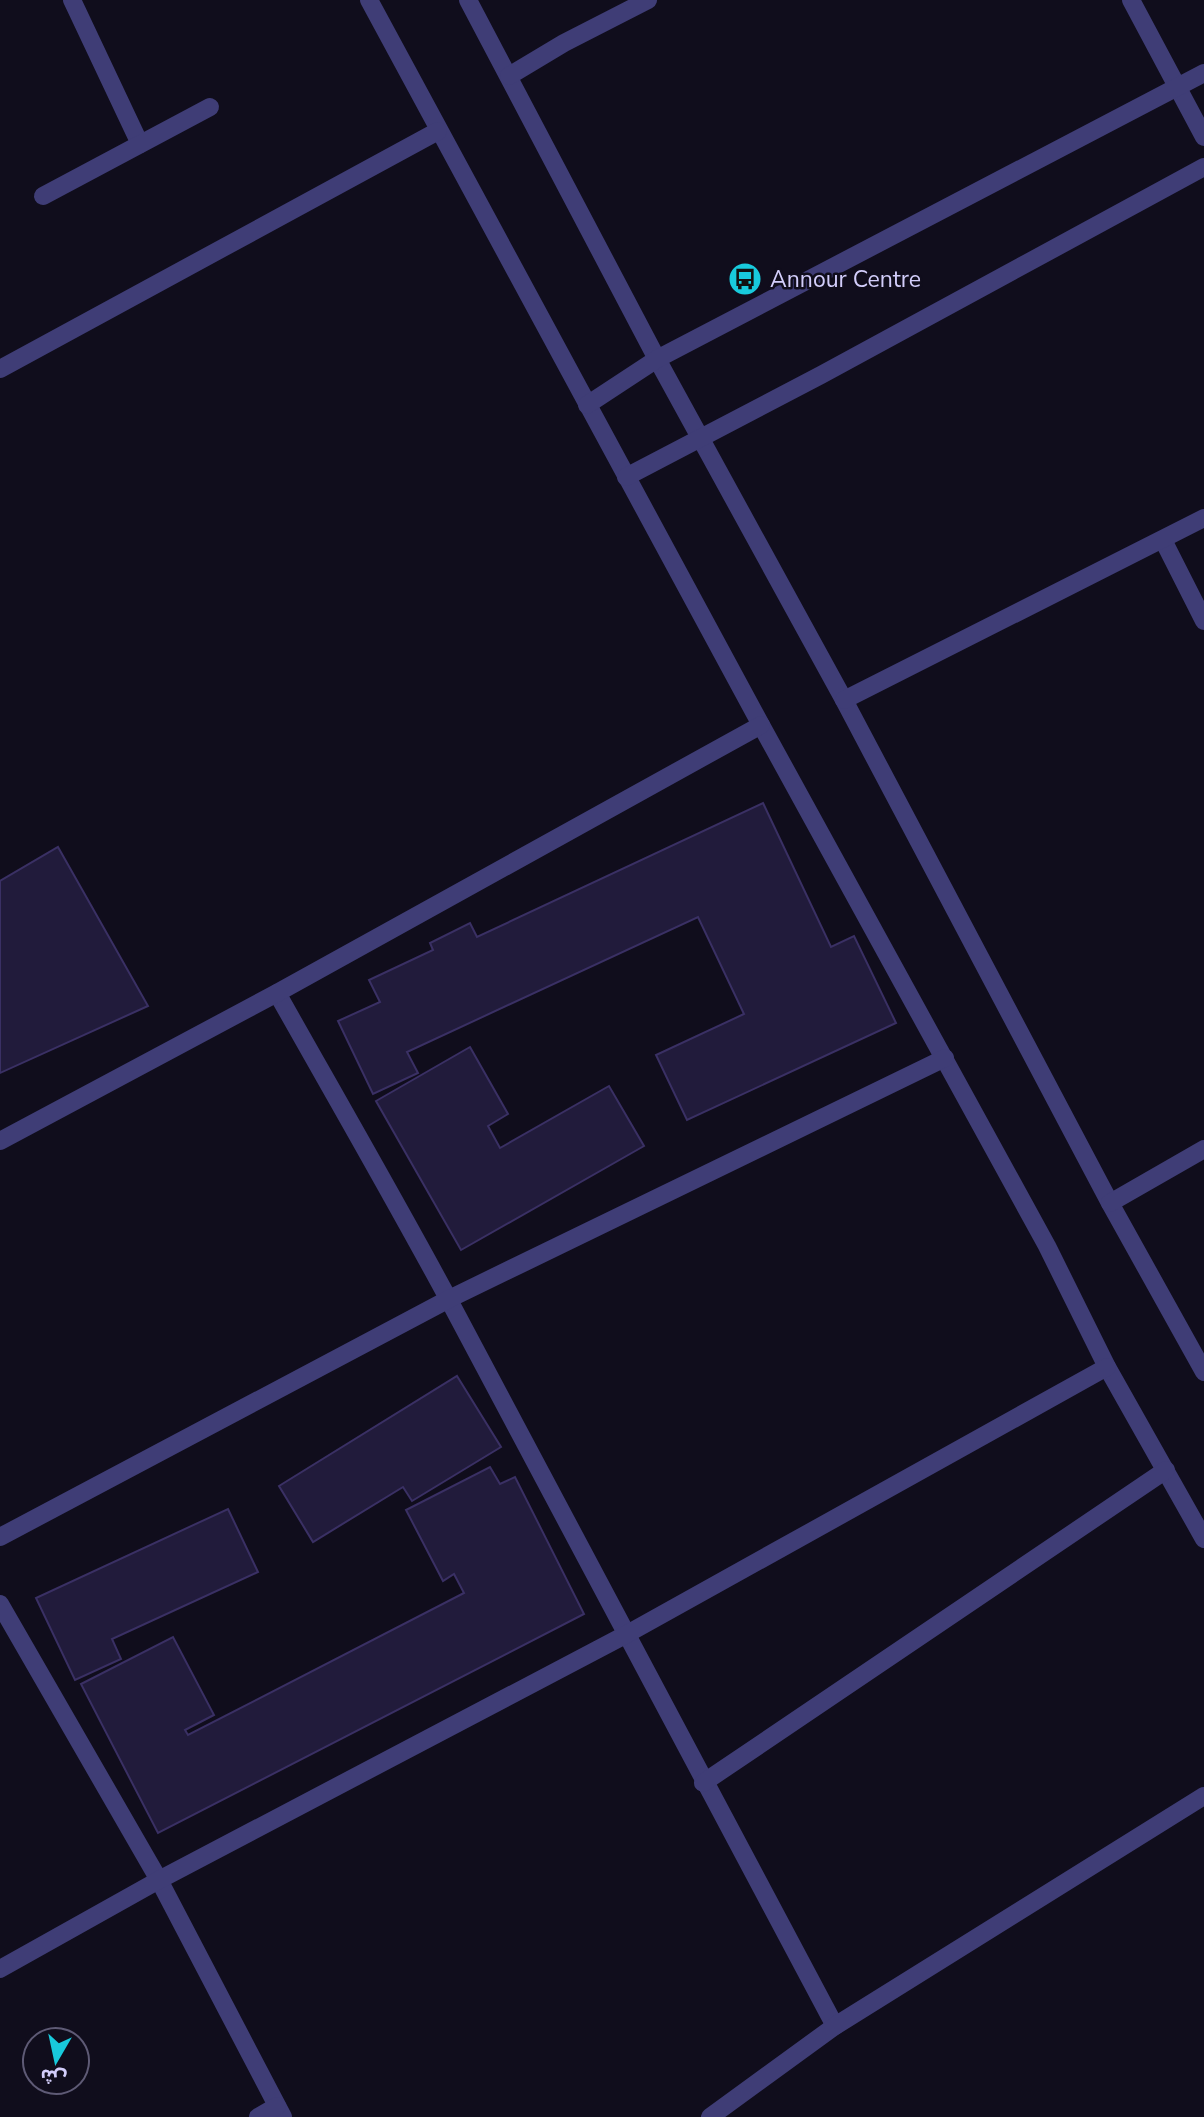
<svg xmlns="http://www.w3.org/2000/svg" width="1204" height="2117" font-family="'Nunito Sans','Noto Sans Arabic',sans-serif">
  <rect width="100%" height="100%" fill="#100d1c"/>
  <!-- building -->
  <g fill="#211b3b" stroke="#3a3064" stroke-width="2">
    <path d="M763,803L831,947L854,936L896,1023L687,1120L656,1055L744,1014L698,917L407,1052L418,1073L373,1094L338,1021L380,1002L369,980L433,950L430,943L470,923L477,937Z"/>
    <path d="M58,847L148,1006L0,1073V881Z"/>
    <path d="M470,1047L508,1114L488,1126L500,1148L609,1086L644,1146L461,1250L376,1101Z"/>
    <path d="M457,1376L501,1447L412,1501L403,1487L313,1542L279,1486Z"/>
    <path d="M490,1467L500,1484L515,1477L584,1614L158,1833L81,1684L173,1637L214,1715L185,1730L188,1735L464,1593L454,1574L443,1581L406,1510Z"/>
    <path d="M228,1509L258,1572L112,1639L121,1659L75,1680L36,1598Z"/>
  </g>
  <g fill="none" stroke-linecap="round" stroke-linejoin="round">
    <!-- service -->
    <g stroke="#3f3d76" stroke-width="18">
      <path d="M72,0L140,144"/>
      <path d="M43,196L210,107"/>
    </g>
    <!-- minor -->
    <g stroke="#3f3d76" stroke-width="18">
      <path d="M369,0L761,725L1047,1246L1107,1367L1204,1539"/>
      <path d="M468,0L657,359L844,700L1110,1203L1204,1372"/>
      <path d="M1131,0L1204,137"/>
      <path d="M509,76L564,43L648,0"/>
      <path d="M0,369L438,131"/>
      <path d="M587,405L657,359L1204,73"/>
      <path d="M626,477L821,375L1204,167"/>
      <path d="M1163,540L1204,621"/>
      <path d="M844,700L1204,518"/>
      <path d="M277,993C335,1096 394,1198 450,1302C580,1542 705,1785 835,2026"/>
      <path d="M0,1141L277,993L761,725"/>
      <path d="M1110,1203L1204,1149"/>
      <path d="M0,1537L449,1299L945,1058"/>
      <path d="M0,1604L159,1880L283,2117"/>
      <path d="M703,1783L1166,1470"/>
      <path d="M0,1969L159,1880L627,1634L1107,1367"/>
      <path d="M258,2117L277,2106"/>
      <path d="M710,2117L835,2026L1204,1796"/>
    </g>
  </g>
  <!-- icons -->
  <defs>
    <symbol id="bus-disc" viewBox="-11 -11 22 22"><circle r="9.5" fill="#18cadc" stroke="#100d1c"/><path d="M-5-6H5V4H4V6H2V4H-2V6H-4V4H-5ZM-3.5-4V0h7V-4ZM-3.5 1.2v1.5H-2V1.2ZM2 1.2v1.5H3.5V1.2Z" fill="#111"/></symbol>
  </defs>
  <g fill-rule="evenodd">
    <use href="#bus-disc" x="726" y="260" width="38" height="38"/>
  </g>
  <g text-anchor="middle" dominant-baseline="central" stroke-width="5" stroke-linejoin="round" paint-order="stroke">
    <!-- poi labels -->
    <g font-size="23" fill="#d2cdfa" stroke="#100d1c" text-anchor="start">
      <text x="770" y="279">Annour Centre</text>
    </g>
  </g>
  <!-- north arrow -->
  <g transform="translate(56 2061) rotate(189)"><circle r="33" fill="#100d1c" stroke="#5e5a75" stroke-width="2"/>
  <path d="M0-5L12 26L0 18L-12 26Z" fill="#18cadc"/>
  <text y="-10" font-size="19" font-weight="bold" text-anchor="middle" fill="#d2cdfa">ش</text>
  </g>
</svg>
